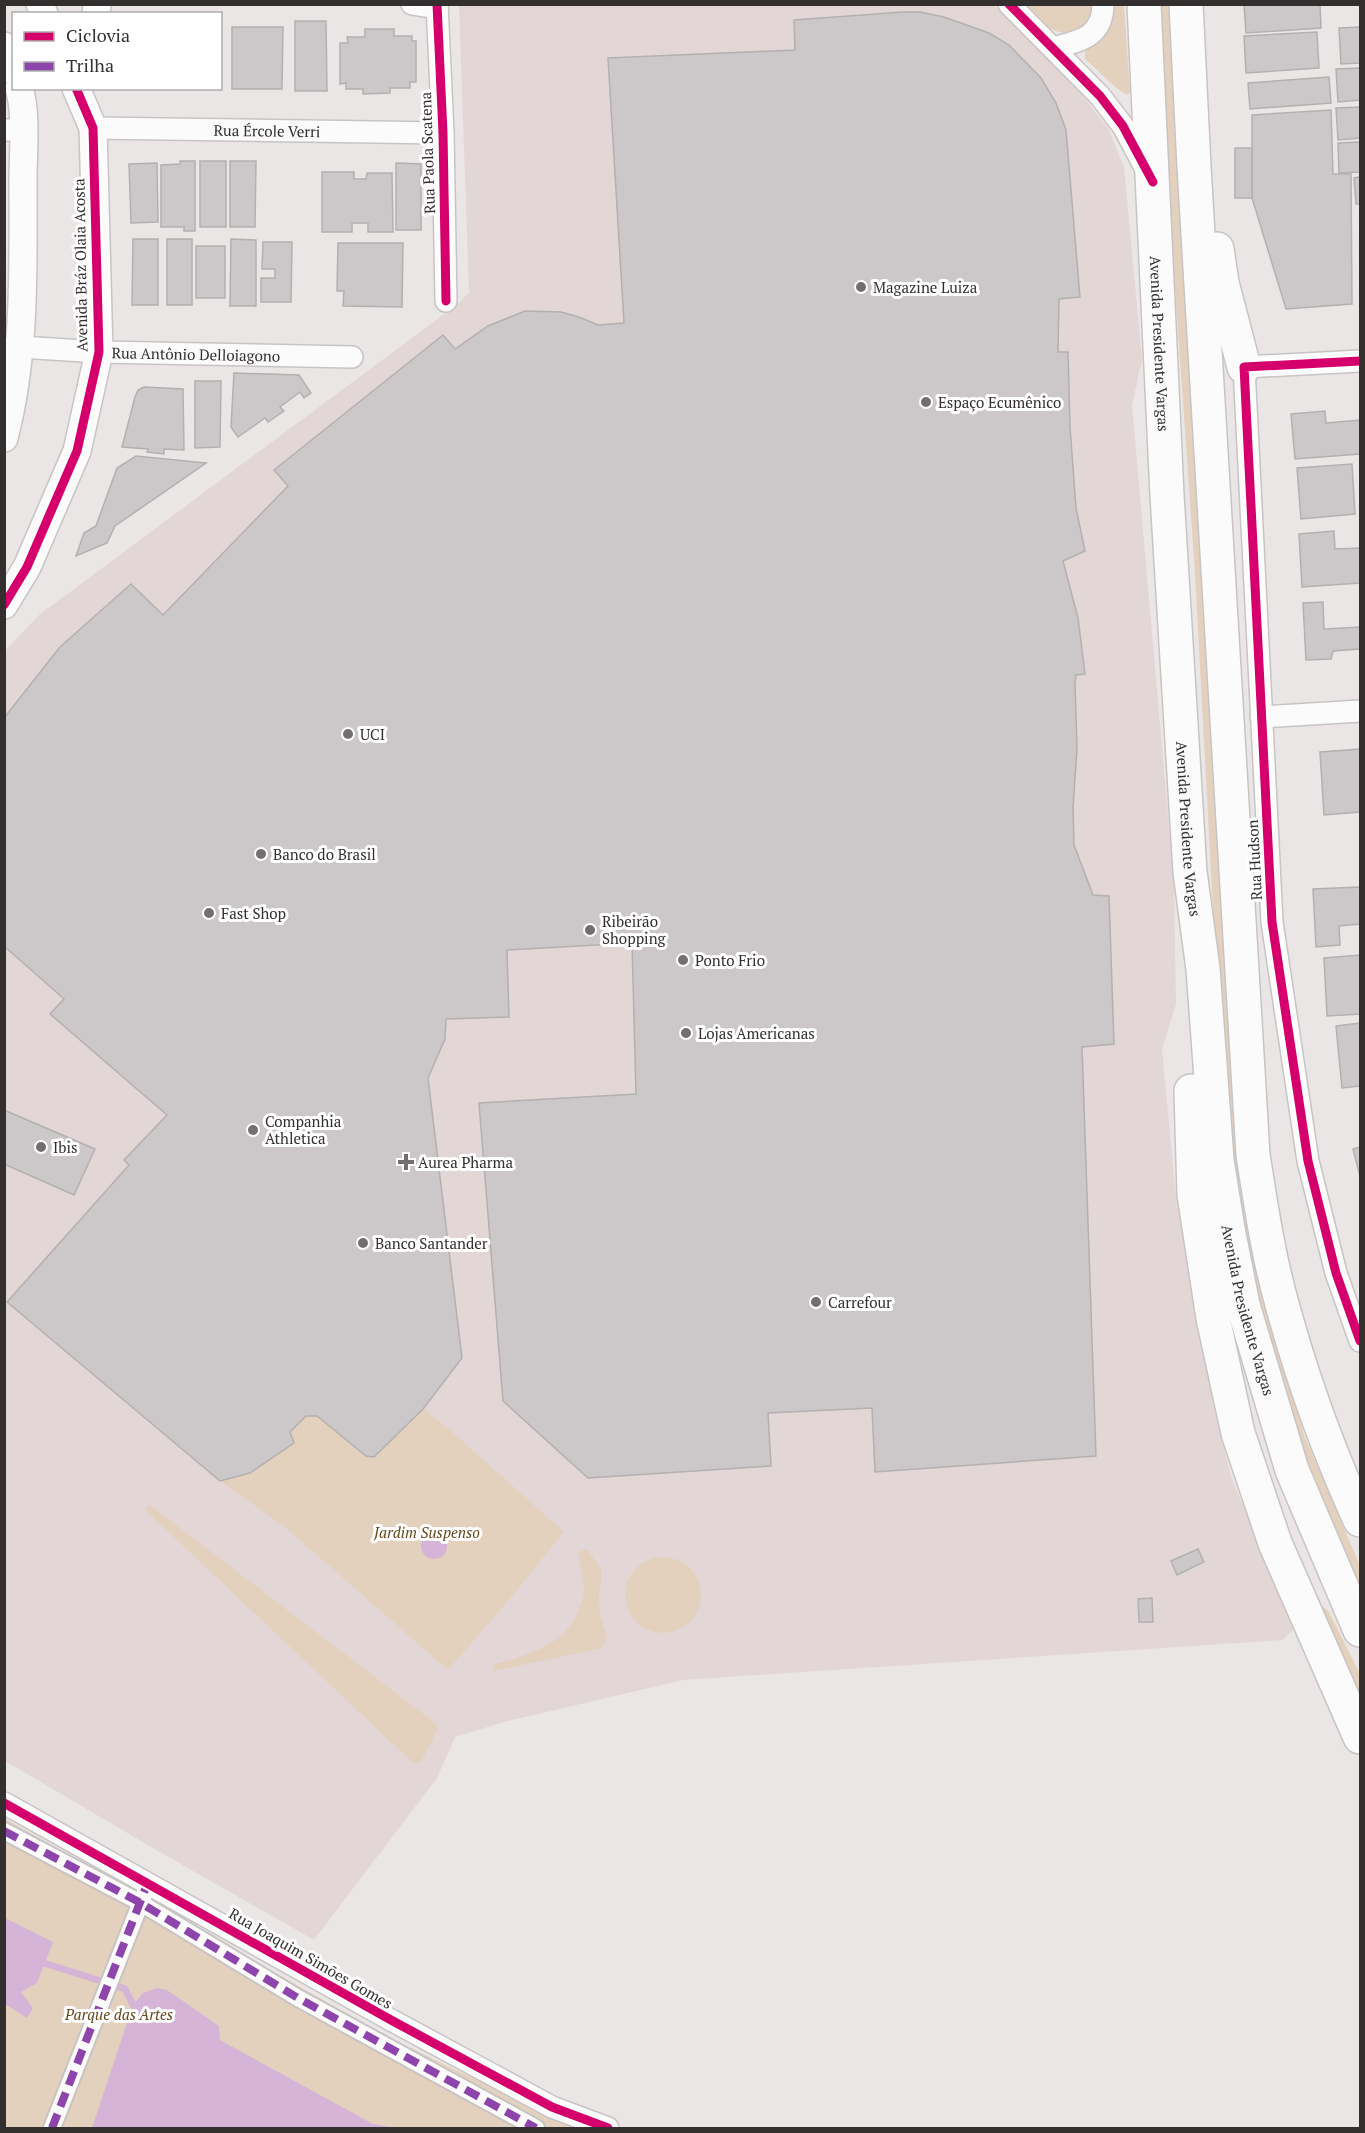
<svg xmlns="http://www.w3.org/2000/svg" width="1365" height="2133" font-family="'PT Serif',serif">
  <rect width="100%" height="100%" fill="#ebe6e6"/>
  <!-- built -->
  <path fill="#e3d6d6" d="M459,5H994L1075,86L1108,128L1124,167L1142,360L1132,405L1174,883L1176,1004L1162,1049L1176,1197L1214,1408L1232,1480L1296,1627L1283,1640L683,1680L504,1722L455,1737L437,1778L314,1940L158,1851L5,1761L4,652L39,615L459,303L469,292Z"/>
  <!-- green -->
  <g fill="#e4d1bd">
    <path d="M1094,4C1093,28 1069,40 1049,28C1040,22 1032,12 1024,5Z"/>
    <path d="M1115,5H1124L1130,92L1128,95C1119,93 1095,67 1085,59V50L1108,28Z"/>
    <path d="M1160,5H1169L1209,614L1230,1063L1238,1171L1278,1341L1304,1435L1360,1566V1594L1296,1443L1260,1314L1225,1134L1195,574L1174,273Z"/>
    <path d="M423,1409L449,1429L564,1532L503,1607L448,1670L285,1527L220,1481L294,1443L290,1432L306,1416H317L366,1456L374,1457Z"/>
    <path d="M150,1505L435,1723L438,1729L421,1762H412L145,1510Z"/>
    <path d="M587,1549L601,1569L602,1577L599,1595L600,1615L607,1636L602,1648L494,1671L493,1667L495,1664C529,1654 563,1647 578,1611C581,1604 584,1597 584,1589C583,1576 580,1564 578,1552Z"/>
    <circle cx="663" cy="1595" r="38"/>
    <path d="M1320,1604L1329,1612L1360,1674V1709L1318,1611Z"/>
    <path d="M4,1818L386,2036L575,2128H5Z"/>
  </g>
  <!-- water -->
  <g fill="#d5b4d7">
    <circle cx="434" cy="1546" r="13"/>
    <path d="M5,1918L53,1942L37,1983L21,1992L33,2008L27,2018L5,2004Z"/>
    <path d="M157,1988L167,1990L219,2026L220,2040L373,2124L397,2128H92L133,2005L143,1993Z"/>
  </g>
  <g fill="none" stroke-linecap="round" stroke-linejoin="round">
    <!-- stream -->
    <g stroke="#d5b4d7" stroke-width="7">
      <path d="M37,1961L98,1980"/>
      <path d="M120,1987L125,1989L133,2005L138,2009"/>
    </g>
  </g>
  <!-- building -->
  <g fill="#ccc8c9" stroke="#b3b0b0" stroke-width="1.5">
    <path d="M1320,4L1321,28L1246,33L1244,5Z"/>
    <path d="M903,12H920L944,17L989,33L1009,45L1041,78L1056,103L1066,130L1080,297L1059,299L1058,352H1068L1070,427L1076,508L1085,551L1063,561L1078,618L1085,674L1076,675L1075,684L1077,749L1073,808L1074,845L1093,895L1109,896L1114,1044L1082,1047L1096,1456L875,1472L872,1408L768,1413L771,1466L588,1478L503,1401L479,1103L636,1094L632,943L507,950L509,1017L446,1019L445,1039L428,1078L462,1358L423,1409L374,1457L366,1456L317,1416H306L290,1432L294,1443L250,1473L220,1481L7,1302L129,1165L124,1160L167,1115L50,1014L64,999L4,946V718L60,647L131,584L163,615L288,486L274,470L443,335L455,349L488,326L525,311L561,312L579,317L598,325L624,323L608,58L795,50L794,20Z"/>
    <path d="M295,21H326L327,91H295Z"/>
    <path d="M232,27H283L282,89H232Z"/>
    <path d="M1360,27V63L1341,64L1339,28Z"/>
    <path d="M365,29H394V36H412V41H416V82H410V88H390V93L363,94V89H346V83L340,84V43H348L347,37H365Z"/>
    <path d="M1317,32L1319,68L1246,73L1244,36Z"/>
    <path d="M1360,68V100L1338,102L1336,69Z"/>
    <path d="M1329,77L1331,103L1250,109L1248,83Z"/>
    <path d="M1360,107V138L1338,140L1336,108Z"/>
    <path d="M1331,110L1333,174H1351L1352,304L1286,309L1252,198V115Z"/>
    <path d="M1360,142V172L1339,173L1338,143Z"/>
    <rect x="1235" y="148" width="17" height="50"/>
    <path d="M180,161H195V231H184V227H161V165L180,164Z"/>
    <rect x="200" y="161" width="26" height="66"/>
    <path d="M230,161H256L255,227H230Z"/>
    <path d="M157,163L158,222L131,223L129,164Z"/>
    <path d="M396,163L421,164V230H396Z"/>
    <path d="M322,172H354V179H366L367,173H392L393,232H368V223H352V232H322Z"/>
    <path d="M1360,177V204H1356L1354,178Z"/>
    <path d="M133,239H158V305H132Z"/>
    <rect x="167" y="239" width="25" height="66"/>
    <path d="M231,239L256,240V306H230Z"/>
    <path d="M263,242H292L291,302H261V278H275V269H262Z"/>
    <path d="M338,243H403L402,307L343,306L344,291H337Z"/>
    <rect x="196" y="246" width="29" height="52"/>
    <path d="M234,373L299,375L311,393L304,398L300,392L280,407L284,411L268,422L265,418L238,437L231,427Z"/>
    <path d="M195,381H221L220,447L195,448Z"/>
    <path d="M144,387L183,389L184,450L164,449V454L147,452L148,449L122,447L135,397L138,390Z"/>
    <path d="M1325,411L1326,423L1360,420V454L1295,459L1291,414Z"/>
    <path d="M136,456L206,463L115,526L107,543L76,556L84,533L96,526L117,468Z"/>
    <path d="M1352,464L1355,514L1301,519L1297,468Z"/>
    <path d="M1334,531L1335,549L1360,548V583L1302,587L1299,534Z"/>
    <path d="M1323,602L1324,629L1360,627V649L1333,651L1331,659L1306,660L1303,603Z"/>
    <path d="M1360,749V812L1324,815L1320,752Z"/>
    <path d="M1360,887V924L1339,926L1340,945L1316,947L1313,889Z"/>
    <path d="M1360,955V1014L1327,1016L1324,958Z"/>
    <path d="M1360,1023V1086L1342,1088L1336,1026Z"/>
    <path d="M4,1110L95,1149L74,1195L4,1164Z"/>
    <path d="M1360,1147V1176L1353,1149Z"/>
    <path d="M1198,1549L1204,1562L1177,1575L1171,1561Z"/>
    <path d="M1152,1598L1153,1622H1139L1138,1599Z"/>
  </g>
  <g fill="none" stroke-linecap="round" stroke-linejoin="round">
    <defs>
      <g id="pedestrian">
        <path d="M4,1831L139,1902L298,1998L536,2128"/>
        <path d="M52,2128L145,1892"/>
      </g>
      <g id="minor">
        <path d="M412,4L437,8"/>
        <path d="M437,4L443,133L446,301"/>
        <path d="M1009,4L1100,96L1123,126L1147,171"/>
        <path d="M1053,48C1080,41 1103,37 1103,4"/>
        <path id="s1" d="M93,128L443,133"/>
        <path d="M4,130H23"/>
        <path id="s2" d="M4,348L20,347L99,352L352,357"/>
        <path d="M1360,361L1244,367L1272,922L1308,1161L1336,1273L1360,1341"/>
        <path d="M1261,717L1360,711"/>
        <path d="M4,1803L391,2020L552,2107L608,2128"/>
      </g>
      <g id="tertiary">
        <path d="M40,4L44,14"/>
        <path d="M96,14L97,4"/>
        <path d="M4,46L14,71"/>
        <path d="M4,438C26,353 23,267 23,179C23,154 27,112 19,88"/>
        <path d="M4,605L27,567L77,451L99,352L93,128L76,88"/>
      </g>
      <g id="primary">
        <path id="s3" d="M1144,4L1167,495L1190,872L1203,969L1217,1160L1228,1229L1243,1305L1292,1470L1360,1630"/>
        <path d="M1186,4L1194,167L1253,1155C1261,1205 1268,1255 1282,1304C1302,1378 1328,1450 1360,1520"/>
        <path d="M1217,249L1222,283L1244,367"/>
        <path d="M1191,1091L1194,1194L1213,1318L1238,1433L1275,1543L1360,1737"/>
      </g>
    </defs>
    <!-- pedestrian casing -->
    <use href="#pedestrian" stroke="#c8c4c4" stroke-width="20"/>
    <!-- minor casing -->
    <use href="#minor" stroke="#c8c4c4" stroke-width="24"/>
    <!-- tertiary casing -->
    <use href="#tertiary" stroke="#c8c4c4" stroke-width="30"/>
    <!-- primary casing -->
    <use href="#primary" stroke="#c8c4c4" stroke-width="36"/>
    <!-- pedestrian -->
    <use href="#pedestrian" stroke="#fcfbfb" stroke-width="16"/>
    <!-- minor -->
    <use href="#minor" stroke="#fcfbfb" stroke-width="21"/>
    <!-- tertiary -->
    <use href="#tertiary" stroke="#fcfbfb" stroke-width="27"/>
    <!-- primary -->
    <use href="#primary" stroke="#fcfbfb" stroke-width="33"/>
    <!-- quiet -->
    <g stroke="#8e44ad" stroke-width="8" stroke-dasharray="15 8" stroke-linecap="butt">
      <path d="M4,1831L139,1902L298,1998L536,2128"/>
      <path d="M52,2128L148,1882"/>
    </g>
    <defs>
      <g id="cycleway">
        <path d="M437,4L443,133L446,301"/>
        <path d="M1009,4L1100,96L1123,126L1153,182"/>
        <path d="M1360,361L1244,367L1272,922L1308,1161L1336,1273L1360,1341"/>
        <path d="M4,605L27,567L77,451L99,352L93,128L76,88"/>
        <path d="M4,1803L391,2020L552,2107L608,2128"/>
      </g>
    </defs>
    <!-- cycleway casing -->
    <use href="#cycleway" stroke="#fff" stroke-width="13"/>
    <!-- cycleway -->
    <use href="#cycleway" stroke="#d6006c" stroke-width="9"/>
  </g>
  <!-- markers -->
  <g fill="#736f6f" stroke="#fff" stroke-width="2">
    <circle cx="861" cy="287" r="6"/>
    <circle cx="926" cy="402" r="6"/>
    <circle cx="348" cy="734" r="6"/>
    <circle cx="261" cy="854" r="6"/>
    <circle cx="209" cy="913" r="6"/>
    <circle cx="590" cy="930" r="6"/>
    <circle cx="683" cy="960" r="6"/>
    <circle cx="686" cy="1033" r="6"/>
    <circle cx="253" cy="1130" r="6"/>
    <circle cx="41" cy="1147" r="6"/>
    <path d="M403 1153h6v6h6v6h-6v6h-6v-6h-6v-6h6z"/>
    <circle cx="363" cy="1243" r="6"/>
    <circle cx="816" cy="1302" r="6"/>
  </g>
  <g text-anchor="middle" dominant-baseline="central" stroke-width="6" stroke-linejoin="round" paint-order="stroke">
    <!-- street labels -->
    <g font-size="15" fill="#332f2f" stroke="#fff">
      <text stroke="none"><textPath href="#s1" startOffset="174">Rua Ércole Verri</textPath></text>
      <text transform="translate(427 153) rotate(-92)">Rua Paola Scatena</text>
      <text transform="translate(80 265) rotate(-91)">Avenida Bráz Olaia Acosta</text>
      <text stroke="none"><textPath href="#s3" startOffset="340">Avenida Presidente Vargas</textPath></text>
      <text stroke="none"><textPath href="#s2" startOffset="192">Rua Antônio Delloiagono</textPath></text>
      <text stroke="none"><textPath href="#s3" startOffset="826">Avenida Presidente Vargas</textPath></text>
      <text transform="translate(1254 860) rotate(-93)">Rua Hudson</text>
      <text stroke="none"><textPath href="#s3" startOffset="1312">Avenida Presidente Vargas</textPath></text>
      <text transform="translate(311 1958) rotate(30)">Rua Joaquim Simões Gomes</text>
    </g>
    <!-- poi labels -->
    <g font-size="15" fill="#332f2f" stroke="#fff" text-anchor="start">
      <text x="873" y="287">Magazine Luiza</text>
      <text x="938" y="402">Espaço Ecumênico</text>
      <text x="360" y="734">UCI</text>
      <text x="273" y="854">Banco do Brasil</text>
      <text x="221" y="913">Fast Shop</text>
      <text x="602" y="921">Ribeirão<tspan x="602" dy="17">Shopping</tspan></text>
      <text x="695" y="960">Ponto Frio</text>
      <text x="698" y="1033">Lojas Americanas</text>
      <text x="265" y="1121">Companhia<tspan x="265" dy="17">Athletica</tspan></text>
      <text x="53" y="1147">Ibis</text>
      <text x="418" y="1162">Aurea Pharma</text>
      <text x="375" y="1243">Banco Santander</text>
      <text x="828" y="1302">Carrefour</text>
    </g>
    <!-- park labels -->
    <g font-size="15" font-style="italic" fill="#65471e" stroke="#fff">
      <text x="427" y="1532">Jardim Suspenso</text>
      <text x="119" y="2014">Parque das Artes</text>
    </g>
  </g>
  <!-- border -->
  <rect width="1365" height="2133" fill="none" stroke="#332f2f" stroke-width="12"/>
  <!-- legend -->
  <rect x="12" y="12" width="210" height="78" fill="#ffffff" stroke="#adacac" stroke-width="1.5"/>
  <rect x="24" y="32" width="30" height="9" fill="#d6006c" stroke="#adacac" stroke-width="1.5"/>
  <text x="66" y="42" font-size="18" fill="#332f2f">Ciclovia</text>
  <rect x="24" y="62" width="30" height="9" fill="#8e44ad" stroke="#adacac" stroke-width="1.5"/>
  <text x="66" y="72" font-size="18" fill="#332f2f">Trilha</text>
</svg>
